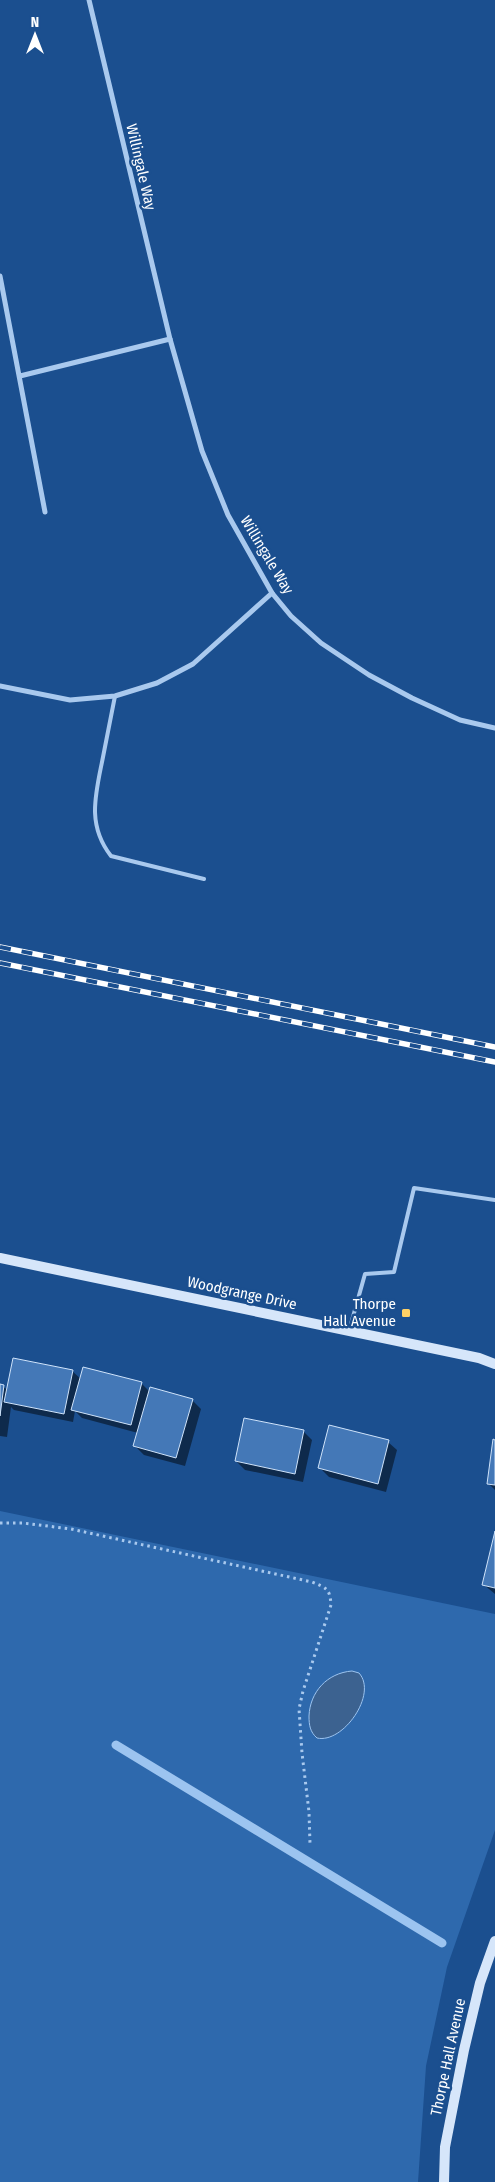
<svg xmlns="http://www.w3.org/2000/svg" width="495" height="2182" font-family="'Fira Sans Condensed',sans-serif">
  <rect width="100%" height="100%" fill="#1b4f8f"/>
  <!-- green -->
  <path fill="#2e69ad" d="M0,1511L495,1614V1830L447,1967L426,2066L418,2182H0Z"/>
  <!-- water -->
  <path fill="#3c6290" stroke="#9cc4f0" d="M352,1671L359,1673C378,1694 343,1744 317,1738C310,1732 309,1725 309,1716C310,1692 327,1673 352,1671Z"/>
  <!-- shadow -->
  <g fill="#0007">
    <path d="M72,1371L81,1379L141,1383L150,1392L192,1400L201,1409L185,1466L144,1455L135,1446L138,1433L82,1418L75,1411L73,1422L14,1410L11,1407L7,1437L0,1436V1385L8,1390Z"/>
    <path d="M303,1431L312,1440L303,1482L245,1470L236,1461Z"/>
    <path d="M495,1441V1490L488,1483Z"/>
    <path d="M388,1442L397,1450L386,1492L329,1477L320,1468Z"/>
    <path d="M495,1536V1594L483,1584Z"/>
  </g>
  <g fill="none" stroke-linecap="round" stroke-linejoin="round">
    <!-- stream -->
    <path stroke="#9cc4f0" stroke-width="9" d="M116,1745L442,1943"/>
  </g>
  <!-- building -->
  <g fill="#4478b7" stroke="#cfe3fa">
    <path d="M13,1358L73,1370L64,1414L4,1402Z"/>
    <path d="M83,1367L142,1382L131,1425L71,1410Z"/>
    <path d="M0,1384L4,1385L0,1416Z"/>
    <path d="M150,1387L193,1399L176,1458L133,1446Z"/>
    <path d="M244,1418L304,1430L295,1474L235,1461Z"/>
    <path d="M329,1425L389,1440L378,1484L318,1468Z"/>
    <path d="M493,1439L495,1440V1485L487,1484Z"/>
    <path d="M495,1531V1588L482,1585Z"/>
  </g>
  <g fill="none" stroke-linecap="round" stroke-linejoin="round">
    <!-- path -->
    <path stroke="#a9c9ee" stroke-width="3" stroke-dasharray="2.5 4" stroke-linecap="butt" d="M0,1523H23L71,1529L312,1582C326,1588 330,1588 331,1605L303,1691L299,1709L302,1753L309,1812L310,1844"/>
    <!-- lane -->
    <g stroke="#a9c9ee" stroke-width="4">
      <path d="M115,696C111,716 107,737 103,757C96,793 86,824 111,856L204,879"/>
      <path d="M349,1331L365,1274L394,1272L414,1188L495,1200"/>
    </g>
    <!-- street -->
    <g stroke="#a9c9ee" stroke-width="5">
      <path d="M89,0L170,339L202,451L228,515L272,593L291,616L321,643L369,675L412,698L460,720L495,728"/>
      <path d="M0,276L45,512"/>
      <path d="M20,376L170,339"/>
      <path d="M0,686L70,700L115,696L157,683L193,664L272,593"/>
    </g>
    <!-- secondary -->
    <g stroke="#d6e6fa" stroke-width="10">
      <path d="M0,1258L479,1358L495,1364"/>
      <path d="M444,2182L445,2147L464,2050L480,1983L495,1941"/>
    </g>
    <defs>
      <g id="rail">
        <path d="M0,947L495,1047"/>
        <path d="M0,963L495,1062"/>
      </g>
    </defs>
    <!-- rail casing -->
    <use href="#rail" stroke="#fff" stroke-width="5.5"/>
    <!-- rail -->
    <use href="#rail" stroke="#1b4f8f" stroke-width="4" stroke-dasharray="11" stroke-linecap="butt"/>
  </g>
  <!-- markers -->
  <rect fill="#ffd166" stroke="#1b4f8f" stroke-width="2" x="401" y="1308" width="10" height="10" rx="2.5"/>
  <g text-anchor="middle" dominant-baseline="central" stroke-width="5" stroke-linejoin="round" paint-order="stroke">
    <!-- street labels -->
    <g font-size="15" fill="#fff" stroke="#1b4f8f">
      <text transform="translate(141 167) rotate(77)">Willingale Way</text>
      <text transform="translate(267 555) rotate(59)">Willingale Way</text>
      <text transform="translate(242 1293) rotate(12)">Woodgrange Drive</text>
      <text transform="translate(448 2057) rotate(-78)">Thorpe Hall Avenue</text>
    </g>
    <!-- poi labels -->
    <g font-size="15" fill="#fff" stroke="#1b4f8f" text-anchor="end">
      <text x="396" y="1304">Thorpe<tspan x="396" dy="17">Hall Avenue</tspan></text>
    </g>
  </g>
  <!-- north arrow -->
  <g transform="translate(35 35)" stroke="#1b4f8f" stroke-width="4" paint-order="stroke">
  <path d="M0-4L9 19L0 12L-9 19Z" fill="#ffffff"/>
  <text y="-8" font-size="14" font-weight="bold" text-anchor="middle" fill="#ffffff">N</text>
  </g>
</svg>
